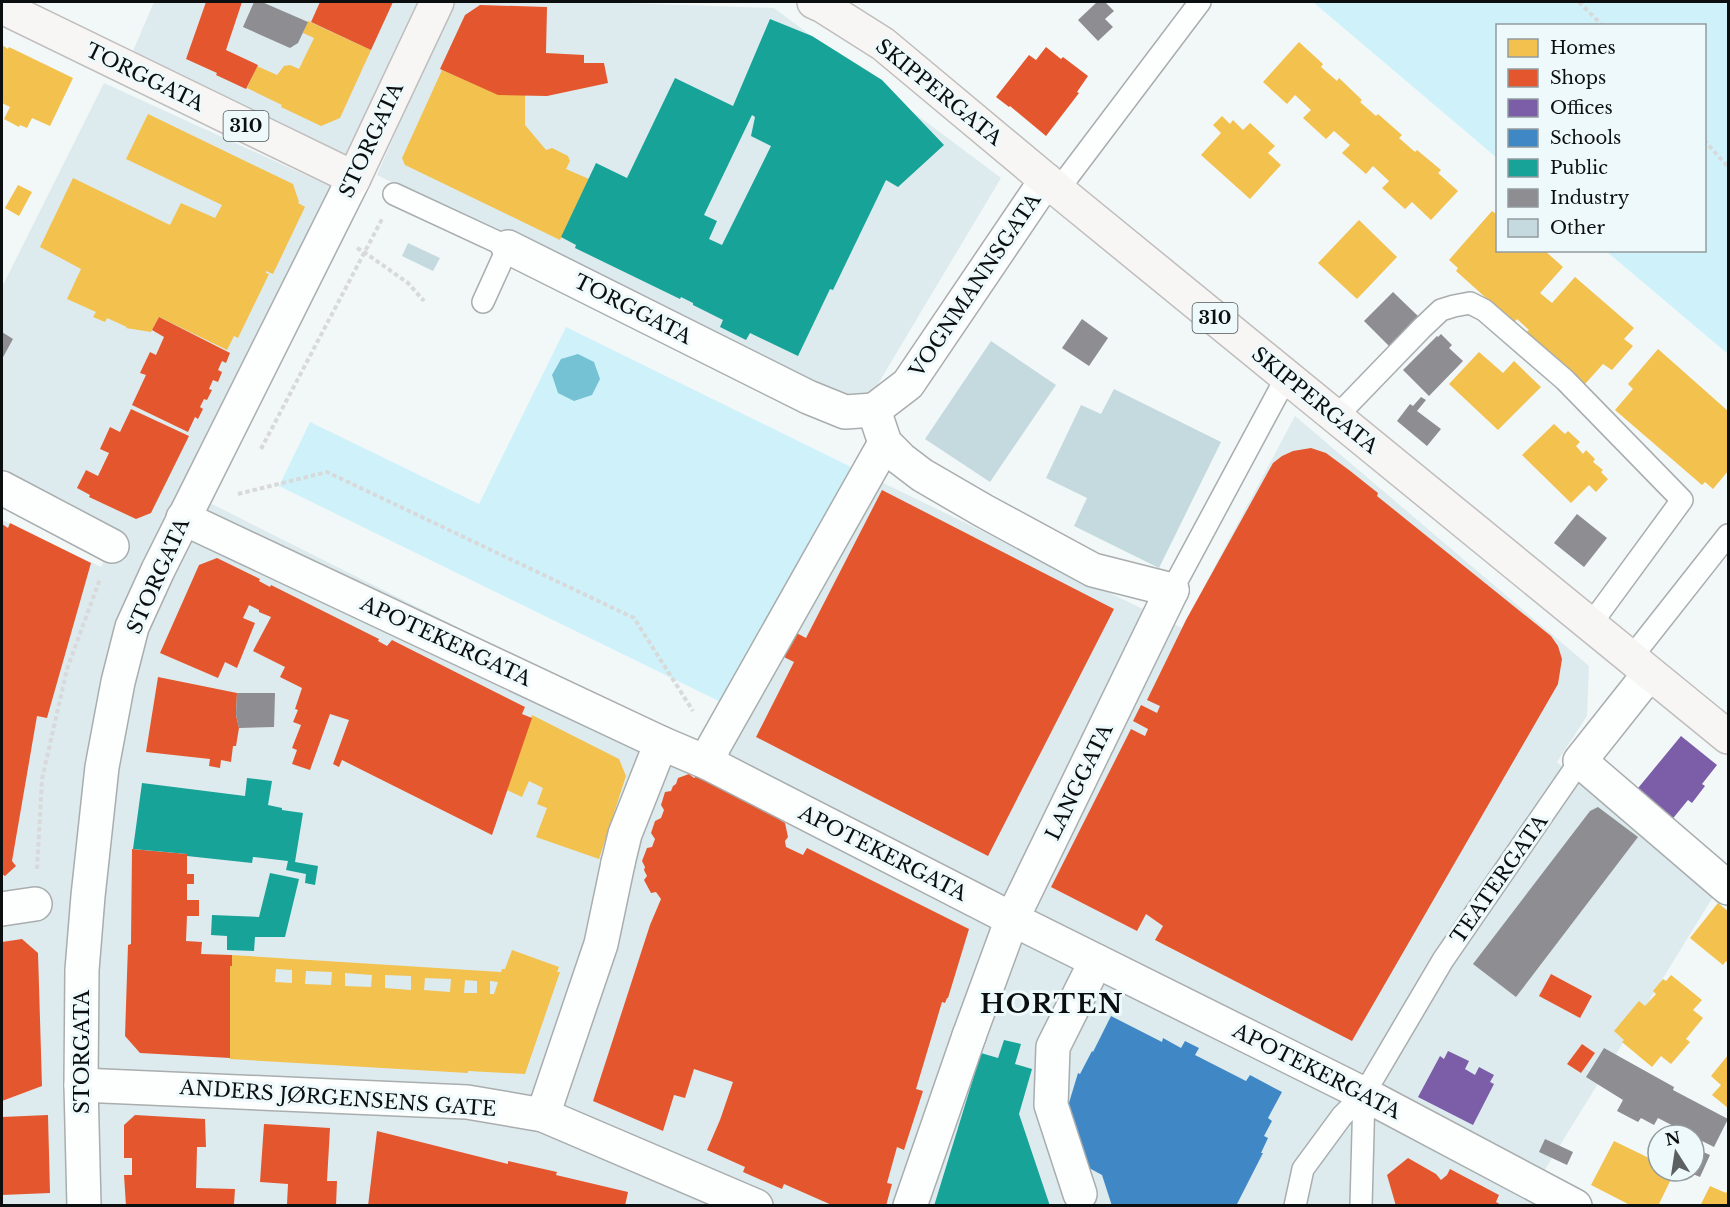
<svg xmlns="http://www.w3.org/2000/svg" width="1730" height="1207" font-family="'Libre Baskerville',serif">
  <rect width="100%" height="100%" fill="#f2f7f8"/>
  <!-- built -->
  <g fill="#ddebee">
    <path d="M154,2H426L354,178L130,58Z"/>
    <path d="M453,2H595L774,8L1001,178L863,409L377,175Z"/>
    <path d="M104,83L336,189L186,491L724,761L873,478L1182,628L1295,416L1589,666L1587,716L1557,762L1716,892L1541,1176L1589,1205H2V520L101,567L115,540L2,479V287Z"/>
  </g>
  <!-- green -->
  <g fill="#cff2fa">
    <path d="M1313,2H1728V354L1606,251L1704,250V26H1498L1497,158Z"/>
    <path d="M566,327L851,467L733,708L279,486L310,422L479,504Z"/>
  </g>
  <!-- water -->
  <path fill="#75c2d4" d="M578,354L594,362L600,379L592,395L574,401L558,393L552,375L561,359Z"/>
  <!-- homes -->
  <g fill="#f2c14e" fill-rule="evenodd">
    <path d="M308,21L371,50L340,118L321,126L281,107L282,105L247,88L257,66L277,75L284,66L290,65L299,69L314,38L303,33Z"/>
    <path d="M1299,42L1323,64L1321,67L1337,81L1339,78L1362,100L1360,102L1376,116L1378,114L1402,135L1399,138L1415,152L1417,150L1441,170L1438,173L1458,191L1431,220L1412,202L1405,209L1382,188L1389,181L1373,166L1366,174L1342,153L1350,145L1334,131L1326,139L1303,118L1311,110L1295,95L1287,104L1263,82Z"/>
    <path d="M2,45L8,49L9,47L73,78L50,126L32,118L27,128L20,125L19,127L4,119L10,107L2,103Z"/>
    <path d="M442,70L497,94L525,95V125L546,150L552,148L568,156L570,161L566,169L589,179L560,240L405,165L402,158Z"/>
    <path d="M148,114L293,184L299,202L298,203L305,207L273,274L266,271V273L269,274L238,338L234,336L227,350L159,317L151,332L126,328L127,327L107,318L105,322L93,317L96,312L67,299L81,269L40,247L73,178L170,225L181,203L215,218L222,205L126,159Z"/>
    <path d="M1222,116L1230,124L1233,120L1243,130L1250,123L1275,146L1268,153L1281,165L1250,199L1201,155L1221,133L1213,125Z"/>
    <path d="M18,185L32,192L19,216L5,208Z"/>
    <path d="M1492,211L1498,215V250H1544L1563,267L1540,293L1552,303L1575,277L1634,328L1624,339L1633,346L1612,370L1603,364L1585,384L1526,332L1529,330L1517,319L1514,323L1456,271L1458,268L1449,260Z"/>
    <path d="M1359,220L1397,257L1357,299L1318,263Z"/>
    <path d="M1658,349L1728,411V471L1713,489L1705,482L1702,485L1615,410L1633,389L1628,384Z"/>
    <path d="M1479,352L1503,373L1514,361L1541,387L1498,430L1449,384Z"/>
    <path d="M1554,424L1565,434L1568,431L1580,442L1576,446L1583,454L1586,450L1595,459L1593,462L1603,470L1601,472L1608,479L1596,492L1589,485L1571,503L1522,455Z"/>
    <path d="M532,715L619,759L626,776L599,859L536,837L547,808L537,804L543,788L529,781L522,797L507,790Z"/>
    <path d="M1718,903L1728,911V964L1726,961L1723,965L1690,938Z"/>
    <path d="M512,950L559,967L557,972H560L525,1074L468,1071V1073L230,1059V966H232V955L501,972L502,969H505ZM276,969L292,970V983L275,982ZM306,971L332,972L331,985L305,984ZM345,973L372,975L371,987L345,986ZM385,975L411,976V990L385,988ZM425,978L451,979L450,992L424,990ZM465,980L477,981V993H464ZM490,981L498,982L494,994H490Z"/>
    <path d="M1671,975L1702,1000L1693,1010L1703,1018L1686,1039L1690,1042L1671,1064L1661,1056L1652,1067L1622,1042L1624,1040L1614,1031L1639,1001L1645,1006L1656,994L1653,991L1663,979L1666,981Z"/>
    <path d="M1728,1055V1108L1712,1095L1721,1085L1711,1076Z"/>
    <path d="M1614,1141L1651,1159L1653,1155L1658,1158V1171H1675L1658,1206H1632L1591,1185Z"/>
    <path d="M1710,1186L1726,1193L1728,1189V1206H1700Z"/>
  </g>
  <!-- shops -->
  <g fill="#e4572e">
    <path d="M206,2H242L226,50L258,65L246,89L216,75L217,73L186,59Z"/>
    <path d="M320,2H393L371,50L311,22Z"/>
    <path d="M480,5L547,7L546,53L584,55V63H604L608,83L547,96L498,95L440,69L465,15Z"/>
    <path d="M1046,47L1061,59L1063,57L1088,76L1077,92L1079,93L1046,136L1010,106L1009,107L996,97L1029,55L1036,60Z"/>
    <path d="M159,317L230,353L226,363L222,361L218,370L222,372L218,382L213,380L209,389L212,390L207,400L204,399L200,407L203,409L198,419L195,417L188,432L132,405L146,375L140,373L150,352L156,355L164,337L152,330Z"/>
    <path d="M131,409L189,436L151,513L136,519L89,497L90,495L77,488L86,470L98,476L109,453L100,449L110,427L120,432Z"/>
    <path d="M1311,448L1326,453L1349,470L1378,493L1377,496L1551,636L1558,646L1562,659L1558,684L1352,1041L1155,940L1163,926L1146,914L1137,931L1051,887L1131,729L1145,736L1148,729L1133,721L1141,705L1157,713L1160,706L1147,700L1186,620L1273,463L1282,456L1293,451Z"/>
    <path d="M882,490L1114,609L988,856L756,737L794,662L784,657L783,654L787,628L806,638Z"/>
    <path d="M10,523L91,563L47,718L37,716L12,861L16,866L5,876L2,874V524L8,528Z"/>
    <path d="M217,558L260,579L259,581L270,587L271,585L379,639L378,641L387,646L392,640L525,707L522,714L532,718L492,835L342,760L339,767L333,764L349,720L330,714L310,770L292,764L297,750L292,748L301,725L293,722L298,710L295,709L302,688L280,677L285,667L253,651L271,617L259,612V610L249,605L243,618L255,623L237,668L225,662L218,678L160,653L199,565Z"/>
    <path d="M158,677L237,693L236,715L239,728L236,746H233L231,762L221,760L220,768L209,766L210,759L146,752Z"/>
    <path d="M689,774L694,778L699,775L778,816L780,820L785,823L788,837L785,841L786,847L803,855L807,848L969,929L948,998H947L945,1003L942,1002L916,1089L923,1091L904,1150L897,1147L887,1183L892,1184L886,1206H834L784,1184L782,1189L743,1172L745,1167L707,1150L720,1120L733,1082L694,1069L685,1098L674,1095L663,1131L593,1101L650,925L661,899L656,892L651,893L644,880L647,876L644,870L645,867L642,861L647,848L652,847L655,839L651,833L655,821L661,818L664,810L661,805L665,792L671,791L673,786L676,784L678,778Z"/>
    <path d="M132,849L187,854V874H194V884H187V900H199V916H187L186,941L202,942L201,954L232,955V966H230V1058L140,1053L125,1036L128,945L131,944V942Z"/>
    <path d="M22,939L38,953L42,1086L2,1101V942Z"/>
    <path d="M1551,974L1592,996L1580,1018L1539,996Z"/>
    <path d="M1582,1044L1595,1053L1581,1073L1567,1064Z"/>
    <path d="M48,1115L50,1193L2,1195V1117Z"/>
    <path d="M135,1115L205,1119L206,1147H197L196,1188L235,1189L234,1204H214L213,1206H126L124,1175H132V1158H124V1125Z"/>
    <path d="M264,1124L330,1128L327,1181H337L336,1206L287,1204L288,1184L260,1182Z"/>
    <path d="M377,1131L508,1164V1161L557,1172L556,1175L628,1192L625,1206H368Z"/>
    <path d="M1408,1158L1436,1174L1441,1180L1447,1175L1450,1169L1499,1195L1496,1202L1503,1206H1396L1387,1175Z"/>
  </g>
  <!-- offices -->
  <g fill="#7b5ea7">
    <path d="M1681,736L1717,765L1702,784L1705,786L1692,803L1688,800L1670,822L1634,793Z"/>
    <path d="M1448,1051L1469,1061L1465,1069L1475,1075L1479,1067L1494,1075L1490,1082L1494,1084L1473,1125L1418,1097L1440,1056L1444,1059Z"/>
  </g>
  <!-- schools -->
  <path fill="#3f88c5" d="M1111,1016L1162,1042L1163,1038L1181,1048L1185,1041L1199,1048L1195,1055L1246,1081L1250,1075L1282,1092L1268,1118L1272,1121L1264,1136L1268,1138L1261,1153H1263L1236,1206H1112L1102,1175L1080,1163L1065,1116L1078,1073L1080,1074L1092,1051L1093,1052Z"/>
  <!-- public -->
  <g fill="#17a398" fill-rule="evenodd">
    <path d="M770,19L812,36L882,80L944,145L898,187L886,180L833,290L830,289L798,356L750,333L746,340L720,327L723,320L693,305V303L681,297L680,299L575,248L576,245L561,237L596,163L627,178L675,78L733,106ZM752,115L755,117L751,136L771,146L722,245L709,239L717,221L704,215Z"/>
    <path d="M247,778L272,781L268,805L282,808V810L303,813L295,862L318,866L315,885L305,883L306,874L286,870L288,861L253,857L252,863L187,856V854L133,849L142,783L245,796Z"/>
    <path d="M270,873L299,879L285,937H255L254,951L227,950V936L211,935L212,915L259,917Z"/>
    <path d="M1004,1040L1021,1044L1015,1064L1032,1069L1019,1114L1050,1206H934L981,1053L998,1058Z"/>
  </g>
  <!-- industry -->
  <g fill="#8d8d92">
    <path d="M254,2H262L308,22L298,43L290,48L243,27Z"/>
    <path d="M1097,2H1105L1114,11L1105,19L1113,27L1098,41L1078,20Z"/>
    <path d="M1393,292L1419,317L1390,347L1364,321Z"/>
    <path d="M1082,319L1108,338L1089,366L1062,348Z"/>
    <path d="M2,332L13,339L2,359Z"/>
    <path d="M1441,334L1452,345L1449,348L1463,361L1429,396L1403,370L1437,336L1438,337Z"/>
    <path d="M1421,397L1426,400L1417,411L1441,429L1427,446L1397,421L1410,404L1413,406Z"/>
    <path d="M1577,514L1607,538L1584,567L1554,543Z"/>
    <path d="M237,693H275L274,727L239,728L236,715Z"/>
    <path d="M1598,807L1638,837L1516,997L1473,964L1590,811Z"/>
    <path d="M1604,1048L1674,1087L1673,1090L1728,1119L1714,1147L1694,1137V1135H1691L1658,1118L1654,1125L1641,1118L1638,1122L1617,1111L1623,1100L1586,1077Z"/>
    <path d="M1545,1139L1573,1152L1567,1165L1539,1152Z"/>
    <path d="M1694,1148L1710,1155L1700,1177L1686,1171H1694Z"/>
  </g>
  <!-- building -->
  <g fill="#c4dadf">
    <path d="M408,243L440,258L433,271L402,256Z"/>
    <path d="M991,341L1056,385L990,482L925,439Z"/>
    <path d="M1114,389L1221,442L1159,568L1074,526L1087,498L1046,478L1081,405L1101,414Z"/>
  </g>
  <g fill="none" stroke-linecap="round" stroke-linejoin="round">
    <defs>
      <g id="service">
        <path d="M1058,190L1200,2"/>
        <path d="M394,194L508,247L483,302"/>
        <path d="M1336,417L1422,328L1441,310L1454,306L1470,303L1484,310L1565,380L1682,500L1591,624"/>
        <path d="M1172,590L1287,376"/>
        <path d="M1631,658L1728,535"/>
        <path d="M1295,1206L1303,1169L1342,1116L1364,1094L1443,960L1580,761"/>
        <path d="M1361,1206L1364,1094"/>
      </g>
      <g id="pedestrian">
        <path d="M183,518L661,743L708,763L1012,919L1364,1094L1575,1206"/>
        <path d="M708,763L714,746L885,443"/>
        <path d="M618,863L625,834L661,743"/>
        <path d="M969,1036L1012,919L1172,590"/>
        <path d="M1080,1194L1051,1105L1053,1047L1096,961"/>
      </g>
      <g id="minor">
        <path d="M508,247L808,397L845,412L874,410"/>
        <path d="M874,410L885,443L901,459L922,475L984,511L1093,570L1172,590"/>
        <path d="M874,410L908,384L1046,180"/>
        <path d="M2,488L112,546"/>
        <path d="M1649,674L1580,761L1728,888"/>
        <path d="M2,909L35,904"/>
        <path d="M543,1115L601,944L618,863"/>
        <path d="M910,1206L969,1036"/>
      </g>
      <path id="tertiary" d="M81,1085L467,1102L543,1115L756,1206"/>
      <path id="secondary" d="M84,1206L81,1085L82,970L88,896L102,767L118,682L132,627L158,570L354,178"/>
      <g id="primary">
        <path d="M814,2L823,6L883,44L1058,190L1728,737"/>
        <path d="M2,7L354,178L437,2"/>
      </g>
    </defs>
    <!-- service casing -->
    <use href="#service" stroke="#a9adae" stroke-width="24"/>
    <!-- pedestrian casing -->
    <use href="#pedestrian" stroke="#a9adae" stroke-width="36"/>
    <!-- minor casing -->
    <use href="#minor" stroke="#a9adae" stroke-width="36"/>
    <!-- tertiary casing -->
    <use href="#tertiary" stroke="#a9adae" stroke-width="36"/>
    <!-- secondary casing -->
    <use href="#secondary" stroke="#a9adae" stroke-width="36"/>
    <!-- primary casing -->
    <use href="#primary" stroke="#c0bdbd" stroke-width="36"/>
    <!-- path -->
    <g stroke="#d8d9da" stroke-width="4" stroke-dasharray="4.5 3" stroke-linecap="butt">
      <path d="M1579,2L1603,26"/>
      <path d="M1704,140L1728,167"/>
      <path d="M357,248L364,252L408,283L424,301"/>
      <path d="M261,449L382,219"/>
      <path d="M238,494L327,472L634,618L693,711"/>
      <path d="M37,869L42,779L67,669L100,579"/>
    </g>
    <!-- service -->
    <use href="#service" stroke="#fdfefe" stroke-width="21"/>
    <!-- pedestrian -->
    <use href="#pedestrian" stroke="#fdfefe" stroke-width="33"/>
    <!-- minor -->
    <use href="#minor" stroke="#fdfefe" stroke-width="33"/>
    <!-- tertiary -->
    <use href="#tertiary" stroke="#fdfefe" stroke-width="33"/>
    <!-- secondary -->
    <use href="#secondary" stroke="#fdfefe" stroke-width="33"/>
    <!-- primary -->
    <use href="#primary" stroke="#f8f5f5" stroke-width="33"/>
  </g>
  <g text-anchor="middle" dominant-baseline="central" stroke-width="6" stroke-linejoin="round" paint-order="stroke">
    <!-- shield labels -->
    <g fill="#eef9fc" stroke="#4f5557" stroke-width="1.5">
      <rect x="223.5" y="111" width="45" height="30" rx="4.5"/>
      <rect x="1192.5" y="303" width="45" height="30" rx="4.5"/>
    </g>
    <g font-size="18" font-weight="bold" fill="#0b0f10">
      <text x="246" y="126">310</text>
      <text x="1215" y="318">310</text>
    </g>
    <!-- street labels -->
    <g font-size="20" fill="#0b0f10" stroke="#eef9fc">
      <text transform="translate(145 77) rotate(26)">TORGGATA</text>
      <text transform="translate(939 92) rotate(39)">SKIPPERGATA</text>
      <text transform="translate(371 140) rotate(-65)">STORGATA</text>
      <text transform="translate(975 285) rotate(-56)">VOGNMANNSGATA</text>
      <text transform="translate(633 309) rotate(27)">TORGGATA</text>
      <text transform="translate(1315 400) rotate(39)">SKIPPERGATA</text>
      <text transform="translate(158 576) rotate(-66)">STORGATA</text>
      <text transform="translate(446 641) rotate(25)">APOTEKERGATA</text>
      <text transform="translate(1079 782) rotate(-64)">LANGGATA</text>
      <text transform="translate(883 853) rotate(27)">APOTEKERGATA</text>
      <text transform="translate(1499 879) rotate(-55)">TEATERGATA</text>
      <text transform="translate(82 1052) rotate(-90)">STORGATA</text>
      <text transform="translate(1317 1071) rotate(27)">APOTEKERGATA</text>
      <text transform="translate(338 1098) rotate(4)">ANDERS JØRGENSENS GATE</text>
    </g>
    <!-- district labels -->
    <g font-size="26" font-weight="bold" letter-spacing="1.5" fill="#0b0f10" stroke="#eef9fc">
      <text x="1052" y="1004">HORTEN</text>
    </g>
  </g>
  <!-- border -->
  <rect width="1730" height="1207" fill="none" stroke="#0b0f10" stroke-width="6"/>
  <!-- legend -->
  <rect x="1496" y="24" width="210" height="228" fill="#eef9fc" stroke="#939b9e" stroke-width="1.5"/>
  <rect x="1508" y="39" width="30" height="18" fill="#f2c14e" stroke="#939b9e" stroke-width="1.5"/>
  <text x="1550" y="54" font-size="18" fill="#0b0f10">Homes</text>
  <rect x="1508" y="69" width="30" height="18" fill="#e4572e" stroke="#939b9e" stroke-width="1.5"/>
  <text x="1550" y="84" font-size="18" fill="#0b0f10">Shops</text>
  <rect x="1508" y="99" width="30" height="18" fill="#7b5ea7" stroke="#939b9e" stroke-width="1.5"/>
  <text x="1550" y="114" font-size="18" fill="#0b0f10">Offices</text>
  <rect x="1508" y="129" width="30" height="18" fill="#3f88c5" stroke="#939b9e" stroke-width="1.5"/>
  <text x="1550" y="144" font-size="18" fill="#0b0f10">Schools</text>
  <rect x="1508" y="159" width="30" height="18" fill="#17a398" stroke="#939b9e" stroke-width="1.5"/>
  <text x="1550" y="174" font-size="18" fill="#0b0f10">Public</text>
  <rect x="1508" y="189" width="30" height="18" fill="#8d8d92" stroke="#939b9e" stroke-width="1.5"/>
  <text x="1550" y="204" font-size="18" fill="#0b0f10">Industry</text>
  <rect x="1508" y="219" width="30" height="18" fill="#c4dadf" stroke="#939b9e" stroke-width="1.5"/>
  <text x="1550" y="234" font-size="18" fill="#0b0f10">Other</text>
  <!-- north arrow -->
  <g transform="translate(1676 1153) rotate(348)"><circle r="28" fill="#eef9fc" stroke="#939b9e" stroke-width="1.5"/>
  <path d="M0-4.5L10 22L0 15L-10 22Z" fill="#5c6061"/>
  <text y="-9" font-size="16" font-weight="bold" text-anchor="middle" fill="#0b0f10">N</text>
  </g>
</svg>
